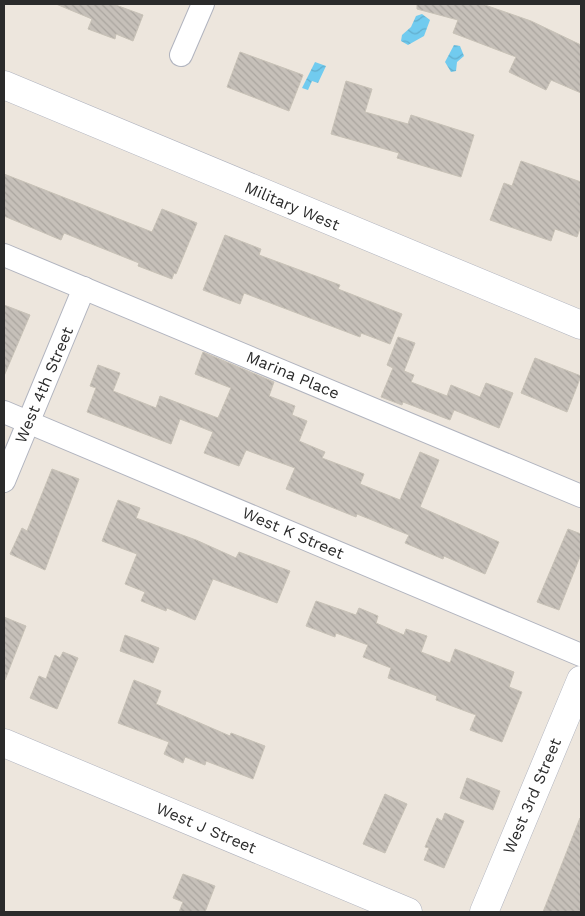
<svg xmlns="http://www.w3.org/2000/svg" width="585" height="916" font-family="'Work Sans',sans-serif">
  <defs>
    <pattern id="water-waves" width="16" height="10" patternUnits="userSpaceOnUse" patternTransform="scale(1.25)"><rect width="16" height="10" fill="#71cbef"/><path d="M0 5q4-4 8 0t8 0" fill="none" stroke="#62aecd"/></pattern>
    <pattern id="building-back-hatch" width="6" height="6" patternUnits="userSpaceOnUse" patternTransform="scale(1.25)"><rect width="6" height="6" fill="#c6c0b9"/><path d="M-1 5l2 2M0 0l6 6M5-1l2 2" fill="none" stroke="#aaa59f"/></pattern>
  </defs>
  <rect width="100%" height="100%" fill="#ede6dd"/>
  <!-- water -->
  <g fill="url(#water-waves)">
    <path d="M422,14L430,20L424,36L408,45L401,41L402,35L411,27L416,16Z"/>
    <path d="M454,45L460,46L464,56L457,62L456,71L451,72L445,62Z"/>
    <path d="M315,62L326,66L318,83L312,81L308,90L302,88Z"/>
  </g>
  <!-- building -->
  <g fill="url(#building-back-hatch)" stroke="#c8c2b7">
    <path d="M56,4H113L143,15L133,41L116,34L115,39L88,29L92,19Z"/>
    <path d="M417,4H482L531,21L581,45V93L551,80L546,90L509,72L516,57L453,33L458,20L417,9Z"/>
    <path d="M240,52L303,75L289,111L227,87Z"/>
    <path d="M346,81L372,89L365,112L408,124L411,115L474,135L461,177L397,158L399,153L331,134Z"/>
    <path d="M521,161L581,182V226L577,237L555,229L551,241L490,220L504,183L512,186Z"/>
    <path d="M4,174L152,232L162,209L197,223L176,274L174,273L172,279L138,266L139,263L64,233L61,240L4,216Z"/>
    <path d="M225,235L261,249L259,255L340,285L338,289L402,314L390,344L361,333L360,337L244,293L240,304L203,290Z"/>
    <path d="M4,305L30,315L4,376Z"/>
    <path d="M398,337L415,343L404,371L414,375L411,382L447,396L451,385L480,397L486,383L513,393L499,428L454,410L450,420L403,402L402,405L381,397L393,368L387,365Z"/>
    <path d="M203,352L274,382L269,396L295,406L292,415L307,421L299,441L325,452L322,458L364,474L360,484L400,500L420,452L439,460L420,507L499,542L485,574L444,556L443,559L405,543L409,535L357,514L356,517L286,489L295,468L246,450L239,466L204,453L213,432L180,419L171,444L87,412L96,388L90,386L98,365L120,373L113,391L156,408L160,396L218,418L231,388L195,374Z"/>
    <path d="M535,358L581,376L567,412L521,393Z"/>
    <path d="M52,469L79,479L45,570L10,554L22,528L27,531Z"/>
    <path d="M118,500L140,508L136,518L196,540L236,558L239,552L290,571L277,603L213,579L195,620L167,608L166,611L141,601L145,592L125,584L137,554L102,541Z"/>
    <path d="M568,529L581,534V554L559,610L537,602Z"/>
    <path d="M316,601L356,615L359,608L378,616L376,623L404,635L406,629L427,636L421,652L450,663L455,649L514,672L509,687L522,692L502,742L470,730L476,715L436,700L437,696L388,678L391,668L363,657L368,645L336,633L335,637L306,626Z"/>
    <path d="M4,617L26,626L5,680L4,679Z"/>
    <path d="M125,635L159,648L153,663L120,651Z"/>
    <path d="M63,652L78,658L57,709L30,698L39,676L46,679L55,655L60,658Z"/>
    <path d="M134,680L161,691L156,704L230,736L231,733L265,746L253,779L206,761L205,765L185,757L183,763L164,754L169,742L118,723Z"/>
    <path d="M467,778L500,791L493,810L460,798Z"/>
    <path d="M385,794L407,804L385,853L363,844Z"/>
    <path d="M445,813L464,821L444,868L424,860L429,848L425,847L437,818L442,821Z"/>
    <path d="M580,818L581,912H543Z"/>
    <path d="M183,874L215,886L205,912H179L183,902L173,898Z"/>
  </g>
  <g fill="none" stroke-linecap="round" stroke-linejoin="round">
    <defs>
      <g id="street">
        <path d="M181,55L203,4"/>
        <path d="M4,255L581,496"/>
        <path d="M4,412L581,655"/>
        <path d="M4,481L84,288"/>
      </g>
      <g id="secondary">
        <path d="M4,85L581,325"/>
        <path d="M4,743L408,912"/>
        <path d="M484,912L581,680"/>
      </g>
    </defs>
    <!-- street casing -->
    <use href="#street" stroke="#b1b4bf" stroke-width="24"/>
    <!-- secondary casing -->
    <use href="#secondary" stroke="#b1b4bf" stroke-width="29"/>
    <!-- street -->
    <use href="#street" stroke="#fff" stroke-width="22"/>
    <!-- secondary -->
    <use href="#secondary" stroke="#fff" stroke-width="28"/>
  </g>
  <g text-anchor="middle" dominant-baseline="central" stroke-width="4" stroke-linejoin="round" paint-order="stroke">
    <!-- street labels -->
    <g font-size="16" fill="#2b2b2b" stroke="#fff">
      <text transform="translate(292 206) rotate(23)">Military West</text>
      <text transform="translate(293 375) rotate(23)">Marina Place</text>
      <text transform="translate(44 385) rotate(-67)">West 4th Street</text>
      <text transform="translate(293 533) rotate(23)">West K Street</text>
      <text transform="translate(532 796) rotate(-67)">West 3rd Street</text>
      <text transform="translate(206 828) rotate(23)">West J Street</text>
    </g>
  </g>
  <!-- border -->
  <rect width="585" height="916" fill="none" stroke="#2b2b2b" stroke-width="10"/>
</svg>
